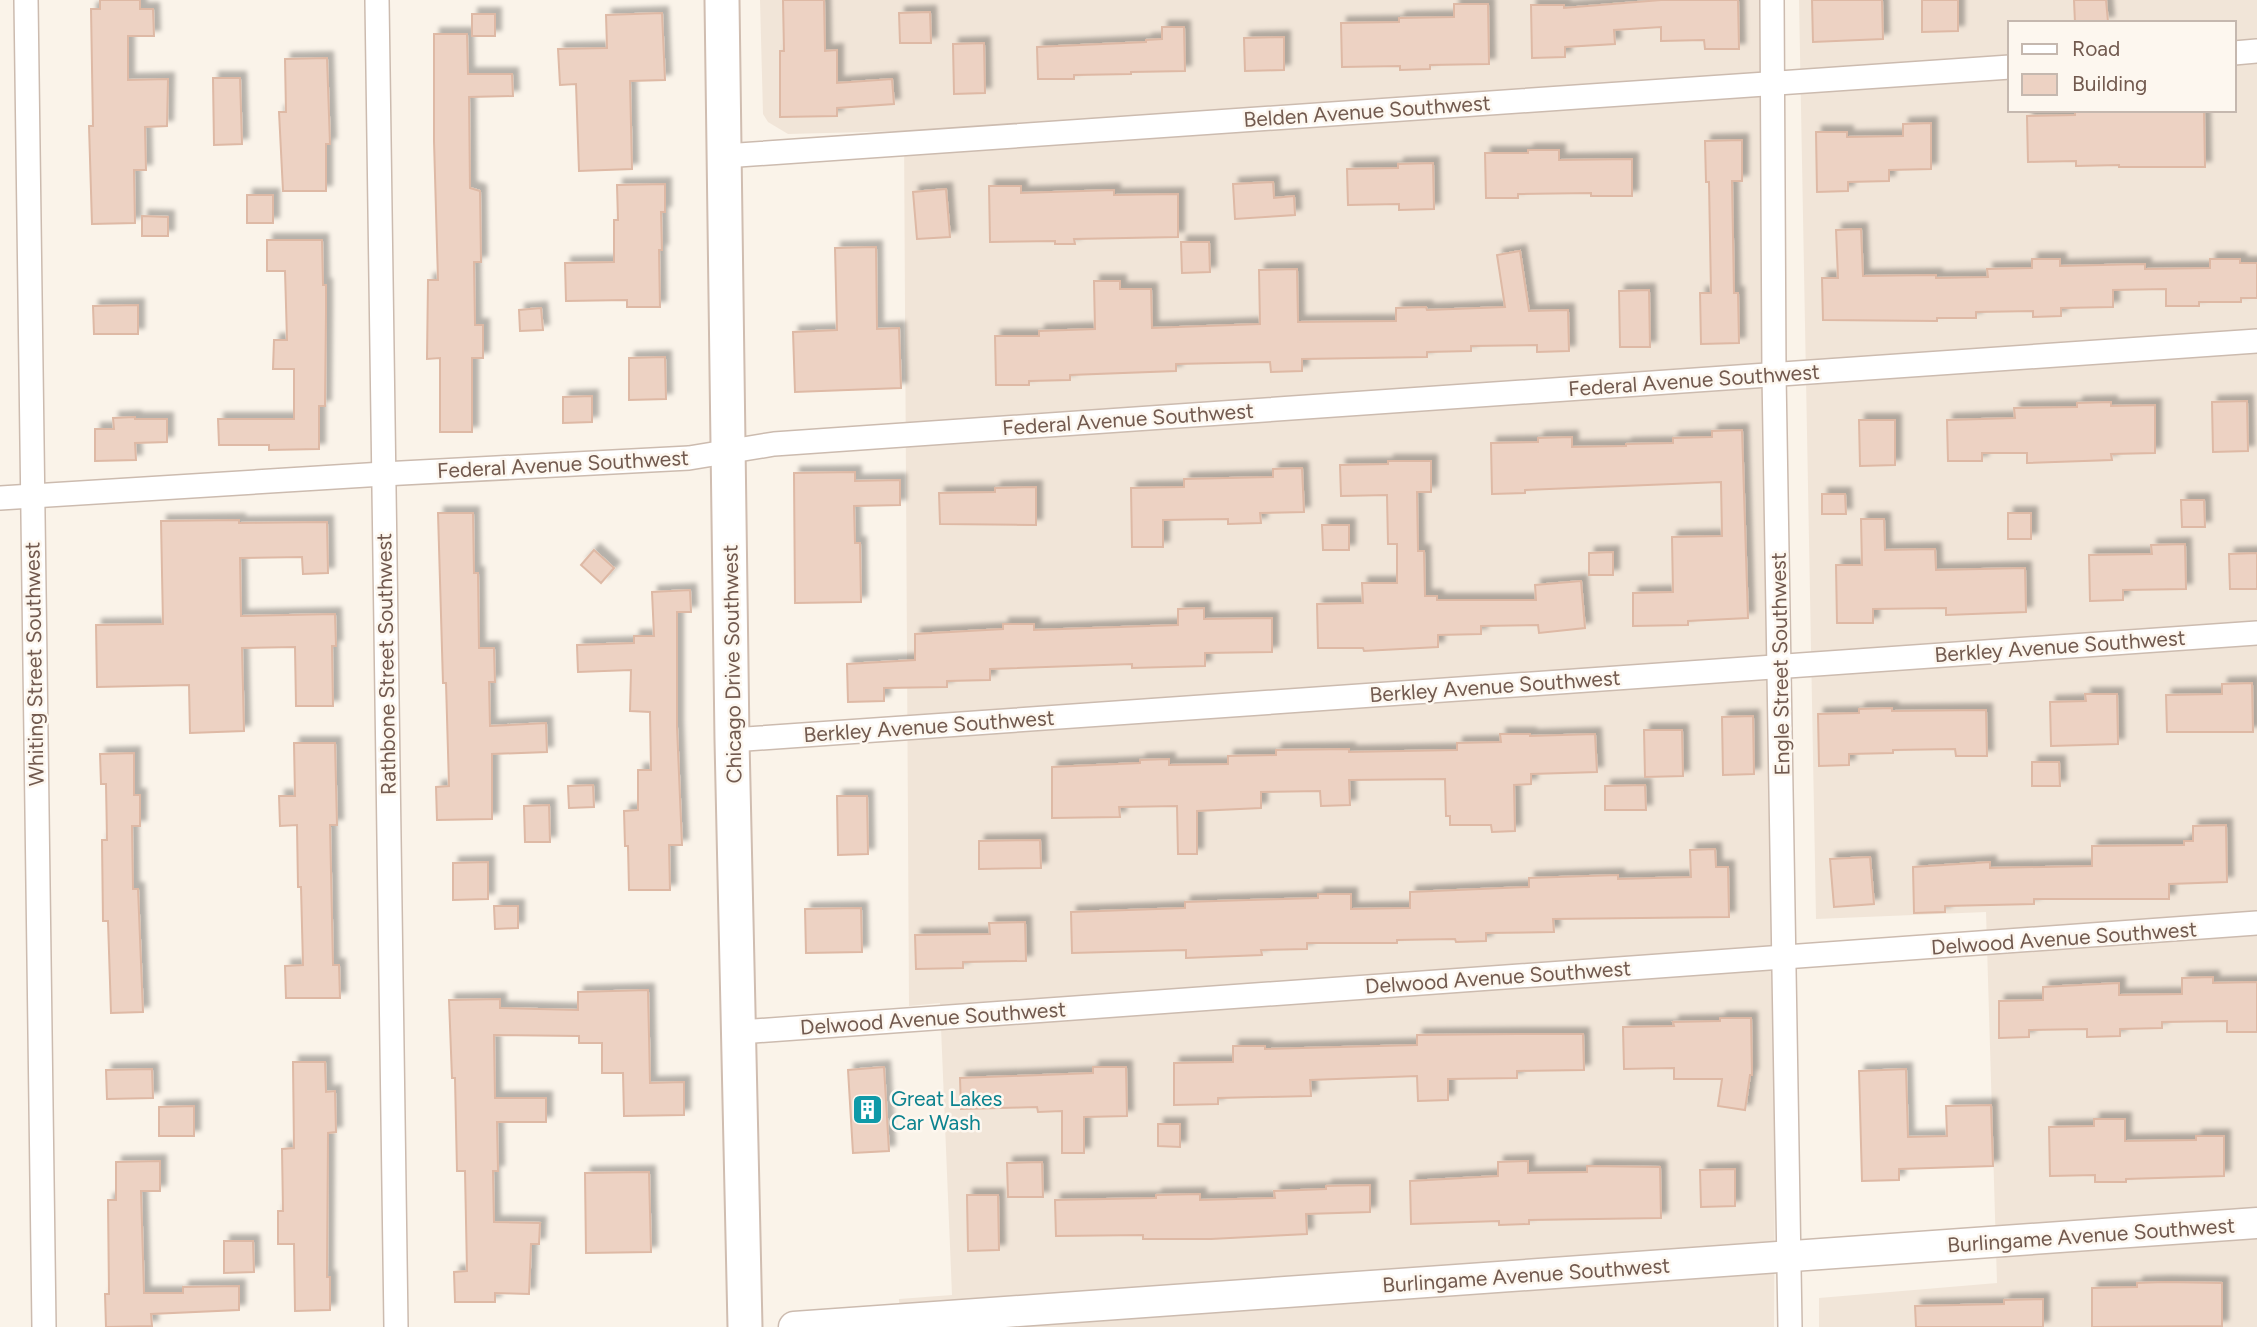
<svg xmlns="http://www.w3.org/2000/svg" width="2257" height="1327" font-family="Figtree,sans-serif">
  <defs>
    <filter id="shadow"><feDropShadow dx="6" dy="-6" stdDeviation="2" flood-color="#0004"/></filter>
  </defs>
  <rect width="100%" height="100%" fill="#faf3e9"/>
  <!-- residential -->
  <g fill="#f1e5d8" fill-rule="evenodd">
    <path d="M760,0H1759L1775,1153L1774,1327H901L899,1299L952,1295L940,1003L909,1006L904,131L788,134L768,122L763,114Z"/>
    <path d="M1799,0H2257V1327H1819V1298L1997,1283L1986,912L1816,919ZM2010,23H2234V110H2010Z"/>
  </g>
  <!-- building -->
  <g fill="#edd2c3" stroke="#deb9a5" stroke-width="2" filter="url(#shadow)">
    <path d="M100,0H140V9H153L154,36H128V80L168,79L167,126L145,127L146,170H134L135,223L92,224L89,126H93L91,9H100Z"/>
    <path d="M783,0H824L825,51L837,50V83L892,79L894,104L837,108V116L780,117V51H784Z"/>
    <path d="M1661,0H1738L1739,49H1705L1704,40L1661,41V27L1614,30L1615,44L1565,47V57L1532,58L1531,5H1564V8Z"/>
    <path d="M1812,0H1882L1883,39L1813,42Z"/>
    <path d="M1922,0H1958V31L1922,32Z"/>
    <path d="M2074,0H2106L2108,22L2075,23Z"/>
    <path d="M1454,4H1488L1489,64L1430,65V69L1400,70V66L1342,67L1341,23L1399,22V18L1454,17Z"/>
    <path d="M930,12L931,43H900L899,13Z"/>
    <path d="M662,13L665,80L630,81L632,169L579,171L576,84L560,85L558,49L607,48L606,15Z"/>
    <rect x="472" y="14" width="23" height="22"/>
    <path d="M1162,27H1184L1185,71L1131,72V74L1074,75V79H1038L1037,47L1146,42V40L1162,39Z"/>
    <path d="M434,34H467L468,74H512L513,96L469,97L470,188L480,191L481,262H474L475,325H483V358H472V432H440V358L427,359L428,280H438L434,141Z"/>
    <path d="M1284,37V70L1245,71L1244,38Z"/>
    <path d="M984,43L985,93L954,94L953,44Z"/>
    <path d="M327,58L330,144H326V191H283L279,112H286L285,59Z"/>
    <path d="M213,78H240L242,144L214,145Z"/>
    <path d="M2204,110L2205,167H2119V165L2076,166V161L2028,162L2027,116L2075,115V111Z"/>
    <path d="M1931,123V169L1889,170V181L1848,182V191L1817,192L1816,132H1847V137L1903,136V124Z"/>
    <path d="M1742,140V181H1732L1734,293H1738L1739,343L1701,344L1700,293H1711L1709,182H1706L1705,141Z"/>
    <path d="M1528,150H1559V160L1632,159V196H1591V193L1518,194V198H1486L1485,153H1528Z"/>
    <path d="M1433,163L1434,209L1399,210V204L1348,205L1347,169L1398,168V164Z"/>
    <path d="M1273,182L1274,198L1294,196L1295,215L1235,219L1233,184Z"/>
    <path d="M665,184V212H661L662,250H659L660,307H627V300L566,301L565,263L614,262V220H618L617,185Z"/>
    <path d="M989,186H1021V193L1114,190V195L1178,194V237L1074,239L1075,244H1055V241L990,242Z"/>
    <path d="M946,189L950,237L917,239L913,192Z"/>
    <rect x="247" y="195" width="26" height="28"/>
    <path d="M142,216L168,217V236H142Z"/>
    <path d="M1861,229L1863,276L1936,275V278L1988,277L1987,269L2032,268V259H2060V266L2145,264V269L2210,268V259H2240V263H2257V298H2241V302H2199V306H2166V289L2113,290V307L2061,308V316L2033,317V311L1976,312V318H1937V321L1823,320L1822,278H1838L1836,230Z"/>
    <path d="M267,240H322L323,285H326V312L325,406H319V449L269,450V445H219L218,419H294V369H273L274,340H287L285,271H267Z"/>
    <path d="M1181,242H1209L1210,272L1182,273Z"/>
    <path d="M876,247L877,329L899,328L901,388L795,392L793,332L837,330L835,248Z"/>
    <path d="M1520,251L1529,311L1568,310L1569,351L1537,352V345L1471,346V351L1427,352V357L1302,359V371L1271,372L1270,362L1176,364V371L1070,375V380L1029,381V385H996L995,336H1039V331L1095,329L1094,281H1120V289H1151L1152,328L1260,324L1259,270L1297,269L1298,322L1396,321V308L1426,307L1427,310L1505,307L1497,255Z"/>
    <path d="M1649,290L1650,347H1620L1619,291Z"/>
    <path d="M138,305V334H94L93,306Z"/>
    <path d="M541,308L543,330L520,331L519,310Z"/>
    <path d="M665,357L666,399L629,400V358Z"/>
    <path d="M592,396V422L563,423V397Z"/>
    <path d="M2247,401L2248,451L2213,452L2212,402Z"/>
    <path d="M2111,402V406L2155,405V453L2111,454L2112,460L2027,463V453H1982V461H1948L1947,420L2015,418L2014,408L2077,407V403Z"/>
    <path d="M135,417V419H167V442L135,443L136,460L95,461V429H114L113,418Z"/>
    <path d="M1859,420H1895V465L1860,466Z"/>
    <path d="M1742,430L1748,618L1688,621V625L1633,626V593L1673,592L1672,537L1722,536L1721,482L1525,490V493L1492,494L1491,443L1538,442V438L1572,437V447L1626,446V444L1673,443V438L1712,437V431Z"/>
    <path d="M1388,461H1431V492H1417L1418,551H1424L1425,596H1437V600H1536L1535,585L1581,581L1585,628L1539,633L1538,625L1481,626V634L1438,635V647L1364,651L1363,648H1318L1317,604L1363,603L1362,583H1397V544H1388L1387,495L1341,496L1340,465L1388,464Z"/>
    <path d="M1302,468L1304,512L1260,513L1261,523L1228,524V519L1163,520V547H1132L1131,488L1184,487V479L1273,477V469Z"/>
    <path d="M855,472V481L900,480V505L854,506L855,543H860L861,602L795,603L794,473Z"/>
    <path d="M1036,487V525L940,524L939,493L995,492V488Z"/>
    <path d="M1822,494H1845L1846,514H1822Z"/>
    <path d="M2181,500H2204L2205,527H2182Z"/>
    <path d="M438,513H473L474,573H478L479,648H494L495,682H489L490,726L546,723L547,752L492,754V819L437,820L436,787L449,786L446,683H443Z"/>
    <rect x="2008" y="513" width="23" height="26"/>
    <path d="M1861,519H1884L1885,550L1935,549L1936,570L2025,568L2026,612L1946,615V608L1873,609V623H1837L1836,565H1862Z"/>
    <path d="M239,520V523L327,522L328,573L303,574L302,557L240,558L241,616L335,614L336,646H332L333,706H296L295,647L242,648L244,731L190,733L189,685L97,687L96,625L163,624L161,521Z"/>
    <path d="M1322,525H1349V550H1323Z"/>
    <path d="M2185,544L2186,589L2123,590V600L2090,601L2089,555L2152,554L2151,545Z"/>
    <path d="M594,550L614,568L601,583L581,565Z"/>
    <path d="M1613,552V575H1589V553Z"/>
    <path d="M2257,553V589H2230L2229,554Z"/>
    <path d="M690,590L691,612H677V727L682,845H669L670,890H629L628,846H625L624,811L638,810V770H651L650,712L630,711L631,670L578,672L577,645L634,643V636H654L652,592Z"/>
    <path d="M1204,608V619L1272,618V652L1205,653V666L1132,668V664L990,669V680L947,681V687L884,688V701L848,702L847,664L915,660V634L1003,629V624H1034V630L1178,625V609Z"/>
    <path d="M2252,683L2253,732H2167L2166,695L2222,694V684Z"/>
    <path d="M2085,694H2117L2118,744L2051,746L2050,702L2086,701Z"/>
    <path d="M1892,708V711L1986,710L1987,756H1956L1955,749L1893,750V753L1849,754V765L1819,766L1818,714L1859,713V709Z"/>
    <path d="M1753,716L1754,774L1723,775L1722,717Z"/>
    <path d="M1644,730H1682L1683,776L1645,777Z"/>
    <path d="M1500,734H1530V736L1595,734L1597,772L1531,774V784L1514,785L1515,831L1492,832L1491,825H1450V816H1446L1445,779L1349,780L1350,805L1321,806L1320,791L1261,792V808L1197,811V854H1178L1177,806L1119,807L1120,817L1052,818V767L1140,763V760L1169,759V765L1228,764V756L1276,755V750L1349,749V752L1457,750V743L1501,742Z"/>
    <path d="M294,743H335L337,825H330L333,965H339L340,998H286L285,966L303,965L301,887H298L297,825L280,826L279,796H295Z"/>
    <path d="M134,753V795H140V826H132L133,889H138L143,1012L111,1013L108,921H103L102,840H107L106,784H101L100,754Z"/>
    <path d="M2032,762H2059L2060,786H2032Z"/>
    <path d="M593,785L594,807L569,808L568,786Z"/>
    <path d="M1645,785L1646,810H1605V786Z"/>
    <path d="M837,796H867L868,854L838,855Z"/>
    <path d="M549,805L550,842H525L524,806Z"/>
    <path d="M2226,825L2227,882L2169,884V899H2034V904L1945,906V912L1914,913L1913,867L1990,862V868L2092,866V846L2184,845V841H2193V826Z"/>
    <path d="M1040,840L1041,868L979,869V841Z"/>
    <path d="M1715,849L1716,867H1728L1729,917L1553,919L1554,932L1486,933V941L1456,942L1455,939L1397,940V943H1307V949L1261,950L1262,955L1186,958V950L1072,953L1071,912L1185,908V902L1318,898V894H1351V909L1410,908V892L1529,887V878L1618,875V879L1691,877L1690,850Z"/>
    <path d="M1870,857L1874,904L1834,907L1830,859Z"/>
    <path d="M488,862V899L453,900V863Z"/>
    <path d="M494,906H518V928L495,929Z"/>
    <path d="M861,908L862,952L806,953L805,909Z"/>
    <path d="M1025,922L1026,961L963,962V968L916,969L915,935L990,934L989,923Z"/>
    <path d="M2213,977V983L2257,982V1032H2227V1021L2162,1022V1028L2120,1029V1036L2087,1037V1029L2029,1030V1037L1999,1038V1001L2043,1000V987L2119,983V995L2182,994V978Z"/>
    <path d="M648,990L650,1083L684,1082V1115L624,1116L623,1073H602V1043H579V1036L494,1035L495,1098H546V1122H497L498,1171H493L494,1222L540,1223L539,1244H531L529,1294L495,1293V1302H455L454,1272L467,1271L465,1171H457L455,1078H452L449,1000L500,999V1008L578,1010V992Z"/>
    <path d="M1720,1018H1751L1752,1075H1750L1745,1110L1718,1106L1722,1079H1674V1068L1624,1069L1623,1027L1674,1026L1673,1022L1720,1021Z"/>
    <path d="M1517,1034H1583L1584,1070L1517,1071V1078L1448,1079V1100L1418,1101L1417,1076L1310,1080L1311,1096L1218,1098V1104L1174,1105V1063L1233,1062V1046H1265V1049L1417,1045V1035Z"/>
    <path d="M293,1062H325L326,1092L335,1091L336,1132L328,1133L327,1277H330V1310L295,1311L294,1244H278V1211H283L282,1149L294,1148Z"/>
    <path d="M884,1067L889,1151L853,1153L848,1070Z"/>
    <path d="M1093,1067H1126L1127,1116L1084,1117V1153H1062V1111L1038,1112L1037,1107L961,1109L960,1078L1093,1073Z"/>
    <path d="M152,1069L153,1098L107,1099L106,1070Z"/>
    <path d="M1906,1069L1908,1137L1947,1136L1946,1106L1991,1105L1993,1166L1899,1169V1180L1862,1181L1859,1071Z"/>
    <path d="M194,1106V1136H159V1107Z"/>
    <path d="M2094,1119H2125V1141L2196,1140V1136H2224V1176L2126,1179V1182H2095V1175L2050,1176L2049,1127L2094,1126Z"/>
    <path d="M1158,1124H1180V1147L1158,1146Z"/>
    <path d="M160,1161V1191H141L144,1293H183V1287L239,1286V1310L151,1314L152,1326L106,1327L105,1294H109L108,1200H116V1162Z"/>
    <path d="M1528,1161V1173L1587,1172V1166L1660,1167L1661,1218L1529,1220V1224L1499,1225V1221L1411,1224L1410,1181L1498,1176V1162Z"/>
    <path d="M1042,1162L1043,1197H1008L1007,1163Z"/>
    <path d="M1735,1169V1206L1701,1207L1700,1170Z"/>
    <path d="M649,1172L651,1252L586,1253L585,1173Z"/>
    <path d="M1370,1185V1212L1306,1214L1307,1234L1211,1239H1143V1235L1056,1236L1055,1200L1156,1198V1195L1200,1194V1200L1275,1198L1274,1191L1326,1189V1186Z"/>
    <path d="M967,1195H998L999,1250L968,1251Z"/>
    <path d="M224,1241H253L254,1272L224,1273Z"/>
    <path d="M2165,1282L2222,1283V1326L2092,1327V1288L2137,1287V1283Z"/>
    <path d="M2043,1299V1327H1916L1915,1306L2004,1304V1300Z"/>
  </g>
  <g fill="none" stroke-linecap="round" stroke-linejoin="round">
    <defs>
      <g id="minor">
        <path d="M26,0L44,1327"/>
        <path d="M377,0L396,1327"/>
        <path d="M1772,0L1774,374L1790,1327"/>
        <path d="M2234,53L2257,51"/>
        <path d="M724,156L2010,67"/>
        <path d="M0,498L383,474L689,458L774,444L2257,341"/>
        <path d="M732,740L2257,633"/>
        <path d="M740,1032L2257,923"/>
      </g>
      <path id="tertiary" d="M794,1327L2257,1223"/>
      <path id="secondary" d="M722,0L732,740L745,1327"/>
    </defs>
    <!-- minor casing -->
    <use href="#minor" stroke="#ccbbaf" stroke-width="26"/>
    <!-- tertiary casing -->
    <use href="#tertiary" stroke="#ccbbaf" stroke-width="33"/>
    <!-- secondary casing -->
    <use href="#secondary" stroke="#d0bdb0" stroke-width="37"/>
    <!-- minor -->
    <use href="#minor" stroke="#fff" stroke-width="23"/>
    <!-- tertiary -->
    <use href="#tertiary" stroke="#fff" stroke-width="30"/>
    <!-- secondary -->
    <use href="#secondary" stroke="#fff" stroke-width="33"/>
  </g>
  <!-- icons -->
  <defs>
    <symbol id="building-square" viewBox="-11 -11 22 22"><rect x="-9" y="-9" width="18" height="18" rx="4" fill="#0f9aa8" stroke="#fdf7ef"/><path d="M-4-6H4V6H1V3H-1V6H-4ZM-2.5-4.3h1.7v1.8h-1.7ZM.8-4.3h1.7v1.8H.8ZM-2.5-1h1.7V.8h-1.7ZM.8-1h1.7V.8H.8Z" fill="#fff"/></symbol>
  </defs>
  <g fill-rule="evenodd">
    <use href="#building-square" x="850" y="1092" width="35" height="35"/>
  </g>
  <g text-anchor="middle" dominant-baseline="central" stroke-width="5" stroke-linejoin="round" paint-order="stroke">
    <!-- street labels -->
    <g font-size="21" fill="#725a4f" stroke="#fdf7ef">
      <text transform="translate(1367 111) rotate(-4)">Belden Avenue Southwest</text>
      <text transform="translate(1694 380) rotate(-4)">Federal Avenue Southwest</text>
      <text transform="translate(1128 419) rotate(-4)">Federal Avenue Southwest</text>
      <text transform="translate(563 464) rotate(-3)">Federal Avenue Southwest</text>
      <text transform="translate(2060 646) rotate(-4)">Berkley Avenue Southwest</text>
      <text transform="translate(34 664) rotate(-91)">Whiting Street Southwest</text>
      <text transform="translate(386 664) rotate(-91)">Rathbone Street Southwest</text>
      <text transform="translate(732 664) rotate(-91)">Chicago Drive Southwest</text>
      <text transform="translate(1780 664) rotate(-91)">Engle Street Southwest</text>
      <text transform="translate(1495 686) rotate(-4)">Berkley Avenue Southwest</text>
      <text transform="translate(929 726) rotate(-4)">Berkley Avenue Southwest</text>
      <text transform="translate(2064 938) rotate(-4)">Delwood Avenue Southwest</text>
      <text transform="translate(1498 977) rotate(-4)">Delwood Avenue Southwest</text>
      <text transform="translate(933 1018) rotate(-4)">Delwood Avenue Southwest</text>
      <text transform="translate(2091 1235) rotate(-4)">Burlingame Avenue Southwest</text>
      <text transform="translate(1526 1275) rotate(-4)">Burlingame Avenue Southwest</text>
    </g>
    <!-- culture labels -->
    <g font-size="21" fill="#0d838f" stroke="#fdf7ef" text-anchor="start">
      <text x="891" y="1098">Great Lakes<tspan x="891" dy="24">Car Wash</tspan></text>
    </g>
  </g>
  <!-- legend -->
  <rect x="2008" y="21" width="228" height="91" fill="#fdf7ef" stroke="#c5b8af" stroke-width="2"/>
  <rect x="2022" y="44" width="35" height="10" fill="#ffffff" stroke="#c5b8af" stroke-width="2"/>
  <text x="2072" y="56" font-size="21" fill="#725a4f">Road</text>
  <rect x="2022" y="74" width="35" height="21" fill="#edd2c3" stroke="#c5b8af" stroke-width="2"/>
  <text x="2072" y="91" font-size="21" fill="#725a4f">Building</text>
</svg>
